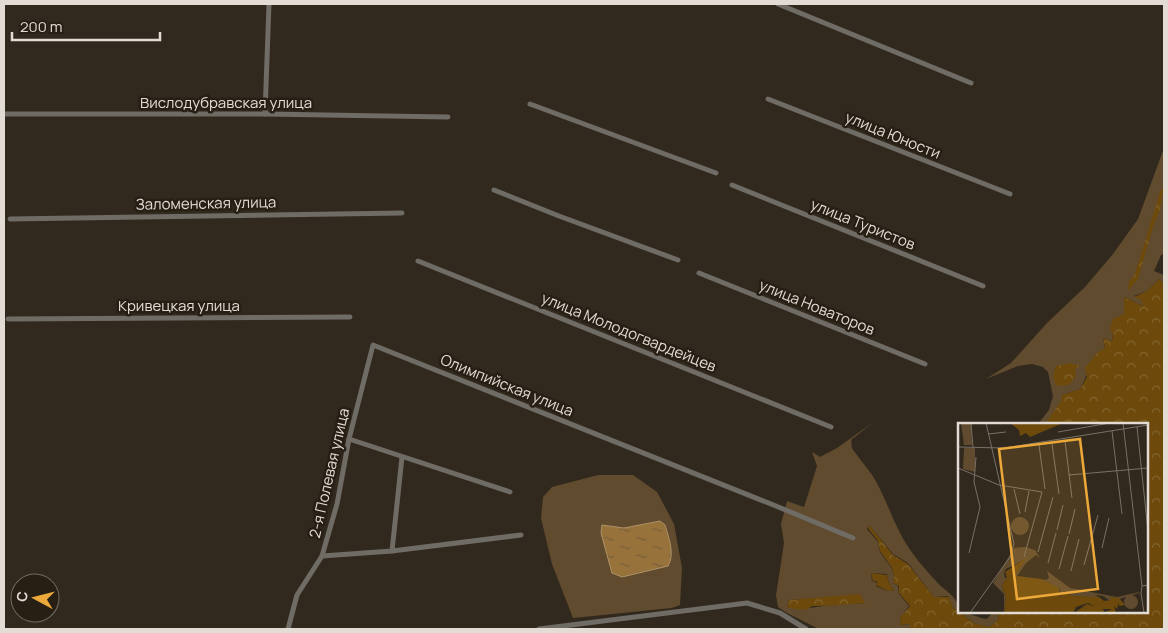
<svg xmlns="http://www.w3.org/2000/svg" width="1168" height="633" font-family="Manrope,sans-serif">
  <defs>
    <pattern id="forest-crowns" width="20" height="18" patternUnits="userSpaceOnUse" patternTransform="scale(1.25)"><rect width="20" height="18" fill="#6d4a0c"/><path d="M2 6a3 3 0 1 1 6 0M12 15a3 3 0 1 1 6 0" fill="none" stroke="#82642e"/></pattern>
    <pattern id="water-ripples" width="26" height="14" patternUnits="userSpaceOnUse" patternTransform="scale(1.25)"><rect width="26" height="14" fill="#97723a"/><path d="M2 4q2-2 4 0t4 0M15 11q2-2 4 0t4 0" fill="none" stroke="#765f3c"/></pattern>
  </defs>
  <rect width="100%" height="100%" fill="#31291d"/>
  <!-- green -->
  <g fill="#604b2e" fill-rule="evenodd">
    <path d="M1164,148V254L1161,255L1154,271L1164,275V284L1159,279L1147,291L1134,296L1142,300L1143,306L1124,297V314L1113,334L1112,341L1103,338L1105,348C1092,356 1088,375 1080,389L1062,395V401L1045,424H1038L1049,410L1053,396L1048,372L1043,367L1032,364L1018,366L986,379L1011,363L1047,323L1085,287L1113,254L1138,219Z"/>
    <path d="M875,421L851,440C852,442 851,445 852,448C853,451 871,472 874,478C884,495 890,513 899,531C908,549 921,565 935,580C944,591 959,596 959,612C969,612 977,618 987,619L993,612H999L998,620L989,627L974,623L953,608L948,596L934,597L908,563L893,554L869,525L867,529L878,542L880,552L892,569L894,576L893,583L898,586L899,594L909,606L901,616L900,625L911,624L910,629H819L787,613L778,607L776,595L784,543L781,524L787,501L804,507L817,466L812,452L820,457L837,448ZM871,573L887,574L889,583L894,590L887,591L876,586V582L872,581ZM829,597L864,603C856,604 848,603 840,604C822,605 805,611 787,607L789,600Z"/>
    <path d="M598,475H633L657,492L674,524L682,568L680,605L672,608L573,618L552,564L541,518L543,497L552,487Z"/>
  </g>
  <!-- forest -->
  <g fill="url(#forest-crowns)">
    <path d="M1164,186L1160,209L1153,227L1138,279L1128,291L1129,281L1134,276L1140,258L1160,192Z"/>
    <path d="M1159,279L1164,284V629H910V624L900,625L901,616L910,606L899,593V586L893,583L894,575L892,568L880,551L878,541L868,528L869,525L893,555L908,564L934,597H949L953,608L974,623L989,627L998,620L999,612H1147V424H1045L1061,401L1062,395L1080,389L1087,377L1085,368L1097,353L1105,348L1103,338L1112,341L1113,334L1110,329L1113,319L1124,314V297L1143,306L1141,300L1134,297L1147,291Z"/>
    <path d="M1070,363L1080,366L1075,369L1076,376L1069,385L1056,386L1053,376L1056,366Z"/>
    <path d="M871,573L887,575L889,583L894,590L888,591L876,585L877,581H873Z"/>
    <path d="M860,594L865,603C848,604 831,606 814,606C808,607 812,607 807,609C800,610 793,609 787,607L789,600Z"/>
  </g>
  <!-- water -->
  <path fill="url(#water-ripples)" stroke="#ae9268" d="M660,521L665,525C669,538 675,554 668,566L622,577L612,573L601,533L602,525L624,528Z"/>
  <g fill="none" stroke-linecap="round" stroke-linejoin="round">
    <!-- minor -->
    <g stroke="#6f6b65" stroke-width="5">
      <path d="M778,4L971,83"/>
      <path d="M768,99L1010,194"/>
      <path d="M530,104L716,173"/>
      <path d="M4,114H265L448,117"/>
      <path d="M265,114L269,4"/>
      <path d="M732,185L983,286"/>
      <path d="M494,190L559,216L678,260"/>
      <path d="M10,219L402,213"/>
      <path d="M418,261L831,427"/>
      <path d="M699,273L925,364"/>
      <path d="M8,319L350,317"/>
      <path d="M349,439L510,492"/>
      <path d="M392,551L402,457"/>
      <path d="M322,556L392,551L521,535"/>
      <path d="M288,629L297,595L322,556L337,504L349,439L373,345L776,506L853,538"/>
      <path d="M539,629L747,603L780,613L806,629"/>
    </g>
  </g>
  <g text-anchor="middle" dominant-baseline="central" stroke-width="5" stroke-linejoin="round" paint-order="stroke">
    <!-- street labels -->
    <g font-size="15" fill="#e2dcd5" stroke="#271f14">
      <text x="226" y="102">Вислодубравская улица</text>
      <text transform="translate(893 135) rotate(22)">улица Юности</text>
      <text transform="translate(206 203) rotate(-1)">Заломенская улица</text>
      <text transform="translate(863 224) rotate(22)">улица Туристов</text>
      <text x="179" y="305">Кривецкая улица</text>
      <text transform="translate(817 307) rotate(22)">улица Новаторов</text>
      <text transform="translate(629 332) rotate(22)">улица Молодогвардейцев</text>
      <text transform="translate(507 385) rotate(22)">Олимпийская улица</text>
      <text transform="translate(329 473) rotate(-77)">2-я Полевая улица</text>
    </g>
  </g>
  <!-- overview -->
  <g transform="translate(958 423)">
    <rect width="190" height="190" fill="#31291d"/>
    <path d="M53 103a9 9 0 1 1 18 0a9 9 0 1 1-18 0ZM67,124L77,127L82,135L78,132L68,140L59,153L88,157L91,155L89,148L112,165L159,174L181,169L183,176L181,170L161,176L153,174L154,179L145,173L138,172L142,176L114,173L106,168L108,189L104,190L102,166L87,158L57,153L66,137L48,146L46,150L47,155L50,154L44,162L48,175L46,190V171L35,160L56,125ZM166 179a7 7 0 1 1 14 0a7 7 0 1 1-14 0Z" fill="#604b2e"/>
    <path d="M52,0H105L72,14L68,10L62,13L61,7ZM68,135L57,153L83,156L101,165L103,176L105,168L114,173L141,174L146,178L153,177L152,174L161,175L167,182L161,183V179L159,186L156,183L158,190H146L154,186H141L130,180L118,184L115,190H46L48,175L44,162L49,155L47,149ZM129,181L146,187L145,190H116Z" fill="#6d4a0c"/>
    <path d="M3,0H13L14,22H6ZM6,25H17V49L5,46Z" fill="#604b2e"/>
    <path fill="none" stroke="#787167" stroke-width="1" d="M13,0L15,24M165,0L184,163M179,4L190,108M154,8L164,91M100,9L152,0M30,11L48,9M107,18L114,75M94,21L101,71M81,22L87,66M0,24L46,25L190,2M0,45L41,62L84,69L66,134M0,47V85M111,52L190,45M56,66L62,91M67,89L71,68M99,107L105,82M111,111L117,86M144,125L151,95M80,129L95,74M11,130L22,84L16,59L18,34M90,140L98,110M126,142L140,92M101,146L110,113M113,148L121,116M12,190L52,134L56,121L28,0M186,190L183,170L184,163L190,162"/>
    <path fill="#eca93a" fill-opacity="0.15" stroke="#eca93a" stroke-width="2.5" d="M122,16L140,166L59,176L41,26Z"/>
    <rect width="190" height="190" fill="none" stroke="#e2dcd5" stroke-width="2.5"/>
  </g>
  <!-- border -->
  <rect width="1168" height="633" fill="none" stroke="#e2dcd5" stroke-width="10"/>
  <!-- north arrow -->
  <g transform="translate(35 598) rotate(277)"><circle r="24" fill="#271f14" stroke="#726b61"/>
  <path d="M0-4L9 19L0 12L-9 19Z" fill="#eca93a"/>
  <text y="-8" font-size="14" font-weight="bold" text-anchor="middle" fill="#e2dcd5">С</text>
  </g>
  <!-- scale -->
  <path d="M12 32v8h148v-8" fill="none" stroke="#e2dcd5" stroke-width="2.5"/>
  <text x="20" y="32" font-size="15" fill="#e2dcd5" stroke="#271f14" stroke-width="4" paint-order="stroke">200 m</text>
</svg>
